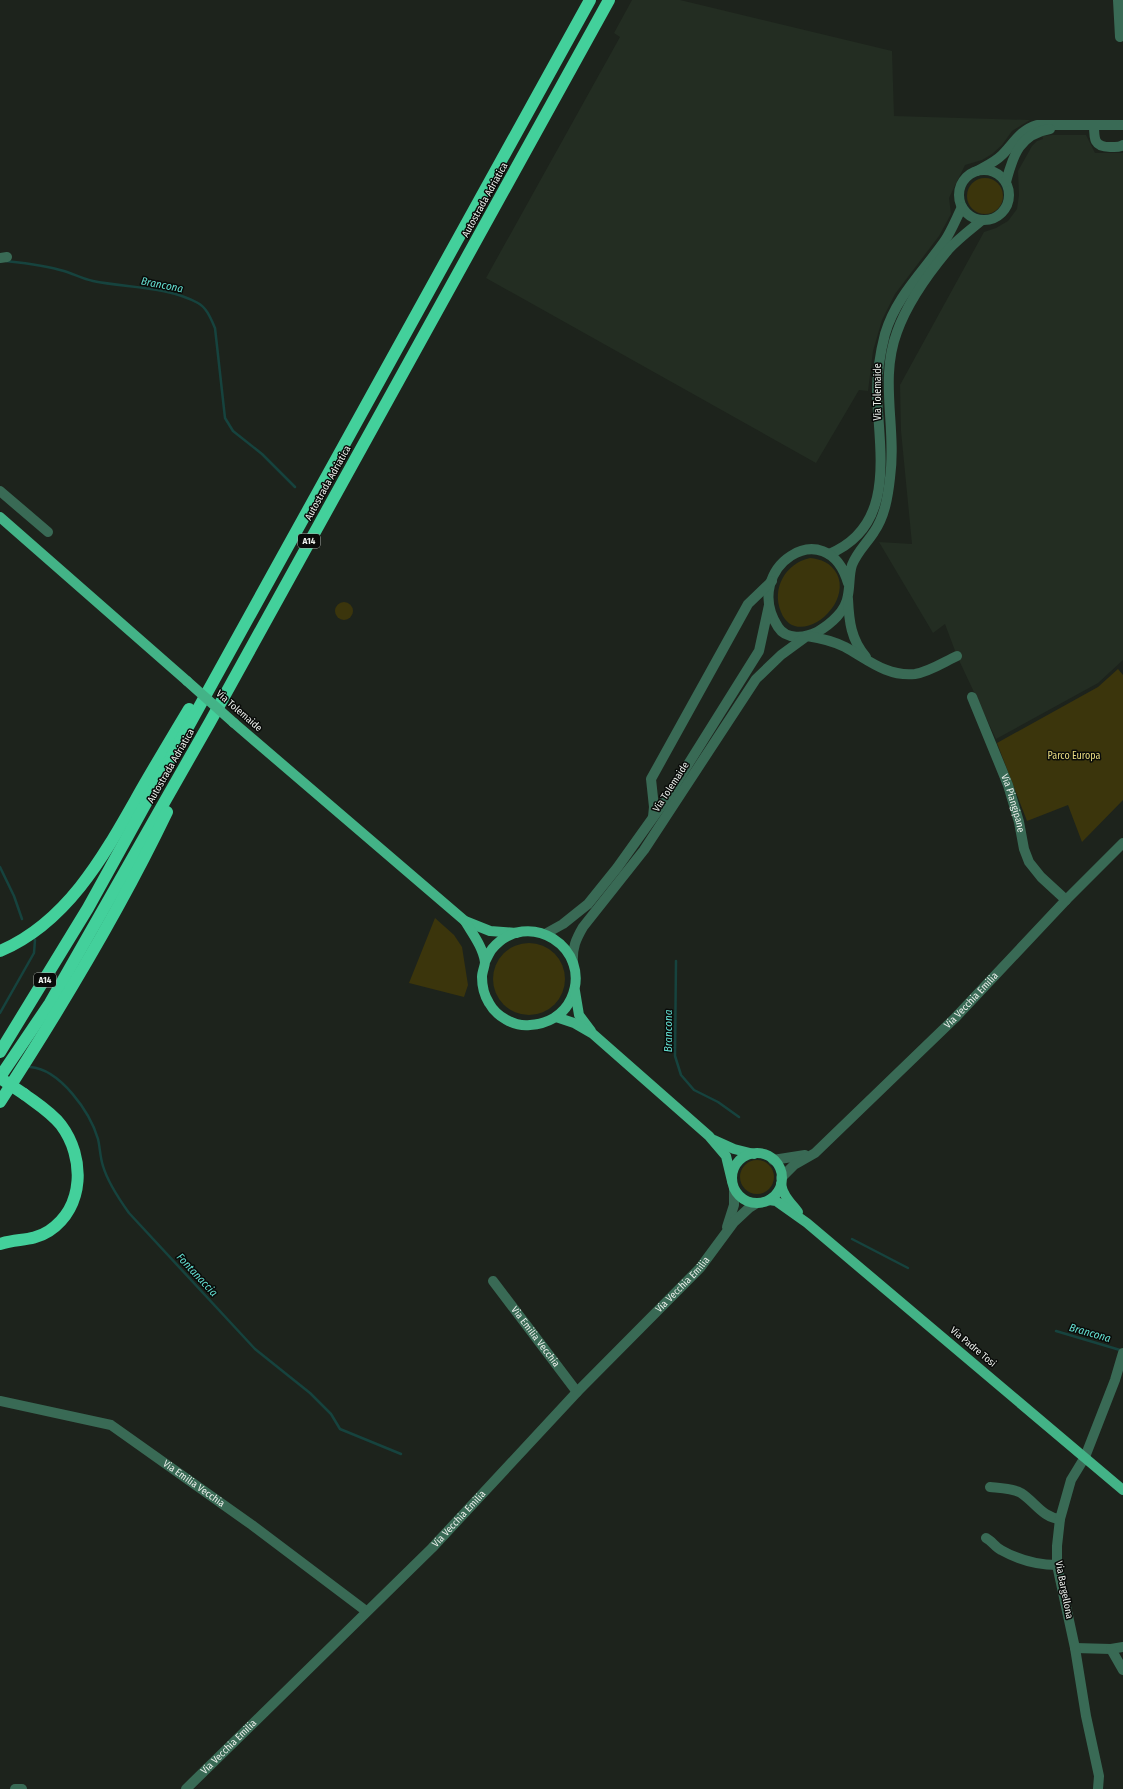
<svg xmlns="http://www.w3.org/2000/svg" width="1123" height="1789" font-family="'Fira Sans Condensed',sans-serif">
  <rect width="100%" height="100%" fill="#1d231c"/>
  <!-- built -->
  <g fill="#232d22">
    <path d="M632,0H680L892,51L894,116L1030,120L1012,131L1002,145L992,154L982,160L965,165L949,198L951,214L939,236L895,294L882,320L873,351L868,391L859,390L816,463L486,278L620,37L614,33Z"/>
    <path d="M1052,135H1086L1095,153H1123V660L1098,683L996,739L957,656L945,624L933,633L879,542L912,544L901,431L900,385L984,232L996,228L1008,221L1017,209L1019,195L1018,171L1032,146L1037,141L1043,139L1042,136Z"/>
  </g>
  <!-- green -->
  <g fill="#3b350c">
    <circle cx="985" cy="196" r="18"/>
    <path d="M810,558C821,559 831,563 837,574C853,607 796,650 781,612C771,588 786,563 810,558Z"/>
    <circle cx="344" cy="611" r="9"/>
    <path d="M1118,669L1123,675V800L1082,842L1068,805L1027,821L997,743L1098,687Z"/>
    <path d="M435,918L454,935L462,947L468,985L464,997L409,983Z"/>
    <circle cx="529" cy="979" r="36"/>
    <circle cx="757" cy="1177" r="17"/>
  </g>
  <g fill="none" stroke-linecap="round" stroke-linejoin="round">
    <!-- stream -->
    <g stroke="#16433e" stroke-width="2.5">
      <path d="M6,261C25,263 45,265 64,271C74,274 83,279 93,281C127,288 167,286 198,303C207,308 211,319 215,328L225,418L233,431L262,454L295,487"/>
      <path d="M0,867L14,896L22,919"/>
      <path d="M676,961L675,1056L681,1075L694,1090L718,1102L739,1117"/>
      <path d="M0,1013L34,953L35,940"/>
      <path d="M30,1067C60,1069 90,1112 98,1139C100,1147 100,1157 103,1166C108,1183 119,1199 129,1213L255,1349L310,1393L331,1414L340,1429L401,1454"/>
      <path d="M852,1239L908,1268"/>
      <path d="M1056,1331L1120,1350"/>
    </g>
    <!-- minor -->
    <g stroke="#396a55" stroke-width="10">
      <path d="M1118,0L1120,37"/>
      <path d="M1094,125C1094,139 1094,147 1110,147C1115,147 1119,148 1123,145"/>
      <circle cx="984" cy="195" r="25"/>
      <path d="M977,171C986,166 995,162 1002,155C1014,143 1020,130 1037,125H1123"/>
      <path d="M1006,182C1013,155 1020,134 1050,129"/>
      <path d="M0,258L7,257"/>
      <path d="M0,491L48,532"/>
      <path d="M829,554C897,526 879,451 877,394C877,373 880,353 885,334C896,297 922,273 944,242C951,232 956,219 962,207"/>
      <path d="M848,583C827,511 740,568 778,627C786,640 805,638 817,632C831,624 846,611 848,595C850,585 849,574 852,565C857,552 867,543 874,532C885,516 888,496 890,478C897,428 879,380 897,332C908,301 928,274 948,250C958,239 970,230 981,221"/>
      <path d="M848,599C849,621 851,640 866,657"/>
      <path id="s1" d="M972,697L1008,785L1019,822L1024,849L1029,862L1041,877L1066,900"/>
      <path d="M653,817L654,807L651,779L748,604L772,581"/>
      <path d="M545,934L563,924L588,904L617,868L667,798L759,651L769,605"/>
      <path d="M573,963C572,948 576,939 583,927L644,850L756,679L781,655L807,636C820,638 833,641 845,647C867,659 887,677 915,674C929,672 944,662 957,656"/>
      <path d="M773,1160L805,1155"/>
      <path id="s2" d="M781,1178L794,1165L815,1153L955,1018L1066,900L1123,843"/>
      <path d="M727,1227L734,1205V1189"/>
      <path id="s3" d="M493,1281L577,1392"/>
      <path id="s4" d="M0,1401L111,1425L252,1525L366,1611"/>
      <path d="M990,1487C1001,1488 1012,1488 1021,1493C1035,1502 1043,1518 1060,1519"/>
      <path d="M986,1538C992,1541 995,1547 1001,1550C1017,1559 1038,1565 1057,1565"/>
      <path d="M1075,1648L1111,1649L1123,1647"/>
      <path d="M1111,1649L1123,1670"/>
      <path d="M15,1789H22"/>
      <path id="s5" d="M186,1789L432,1548L577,1392L700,1268L734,1222L749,1208L757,1203"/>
      <path d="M1098,1789L1099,1776L1086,1716L1075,1648L1057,1565V1546L1060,1519L1071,1480L1085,1457L1115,1380L1123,1353"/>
    </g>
    <!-- major -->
    <g stroke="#43b387" stroke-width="10">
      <path d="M0,517L187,681"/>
      <path d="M234,723L465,921L490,931L516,933"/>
      <path d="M465,921C472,933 483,947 485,962C485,966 482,972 482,977C482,985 484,995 489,1003C496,1016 514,1027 530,1025C547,1024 563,1016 571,999C594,948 527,906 492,949C489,953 487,958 485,962"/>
      <path d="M575,991L579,1015L591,1031"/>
      <path d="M556,1017L574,1023L593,1034L709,1136L726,1156L732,1181"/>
      <path d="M714,1140L734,1149L754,1154"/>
      <circle cx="757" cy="1178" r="25"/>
      <path d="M781,1184C783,1196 791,1203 798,1212"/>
      <path d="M769,1200L776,1201L807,1223L1123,1490"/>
    </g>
    <!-- highway -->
    <g stroke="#43d09b" stroke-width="12">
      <path d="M0,951C71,921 108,848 144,785C159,759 174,734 189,709"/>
      <path d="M0,1052L88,908L590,0"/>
      <path d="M0,1077L50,1003L210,722L609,0"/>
      <path d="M0,1102C61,1008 119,912 167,812"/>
      <path d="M0,1244C18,1238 32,1242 49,1231C85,1207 85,1157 61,1125C51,1112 36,1103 24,1094"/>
    </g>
    <!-- major-bridge -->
    <path stroke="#43b387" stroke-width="10" d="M187,681L234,723"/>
    <!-- highway-bridge -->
    <path stroke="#43d09b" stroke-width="12" d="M0,1078L24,1094"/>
  </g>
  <g text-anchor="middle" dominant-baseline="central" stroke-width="3" stroke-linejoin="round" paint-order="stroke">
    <!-- shield labels -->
    <g fill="#090b09" stroke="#a6aaa6" stroke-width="1">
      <rect x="298" y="534" width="22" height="14" rx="3"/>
      <rect x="34" y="973" width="22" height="14" rx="3"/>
    </g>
    <g font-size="9" font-weight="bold" fill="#eaeeea">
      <text x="309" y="541">A14</text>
      <text x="45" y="980">A14</text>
    </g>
    <!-- street labels -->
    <g font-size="10" fill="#eaeeea" stroke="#090b09">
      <text transform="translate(485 200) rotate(-61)">Autostrada Adriatica</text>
      <text transform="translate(878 392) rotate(-90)">Via Tolemaide</text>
      <text transform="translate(328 483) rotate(-61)">Autostrada Adriatica</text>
      <text transform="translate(239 711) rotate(41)">Via Tolemaide</text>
      <text transform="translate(171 766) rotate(-60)">Autostrada Adriatica</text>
      <text transform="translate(671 787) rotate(-57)">Via Tolemaide</text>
      <text stroke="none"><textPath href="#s1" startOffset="114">Via Piangipane</textPath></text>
      <text stroke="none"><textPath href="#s2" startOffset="261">Via Vecchia Emilia</textPath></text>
      <text stroke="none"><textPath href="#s5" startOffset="708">Via Vecchia Emilia</textPath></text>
      <text stroke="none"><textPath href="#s3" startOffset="70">Via Emilia Vecchia</textPath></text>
      <text transform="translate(973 1347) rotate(40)">Via Padre Tosi</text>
      <text stroke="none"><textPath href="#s4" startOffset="215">Via Emilia Vecchia</textPath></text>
      <text stroke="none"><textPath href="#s5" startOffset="384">Via Vecchia Emilia</textPath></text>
      <text transform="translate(1064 1590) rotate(79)">Via Bargellona</text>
      <text stroke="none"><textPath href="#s5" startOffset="60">Via Vecchia Emilia</textPath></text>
    </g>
    <!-- park labels -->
    <g font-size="10" fill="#e9db81" stroke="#090b09">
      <text x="1074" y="756">Parco Europa</text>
    </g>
    <!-- water labels -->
    <g font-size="11" font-style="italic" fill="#64dfd1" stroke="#090b09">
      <text transform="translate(162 285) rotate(11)">Brancona</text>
      <text transform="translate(668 1031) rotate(-90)">Brancona</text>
      <text transform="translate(197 1275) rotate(47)">Fontanaccia</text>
      <text transform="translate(1090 1333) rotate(16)">Brancona</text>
    </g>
  </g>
</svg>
